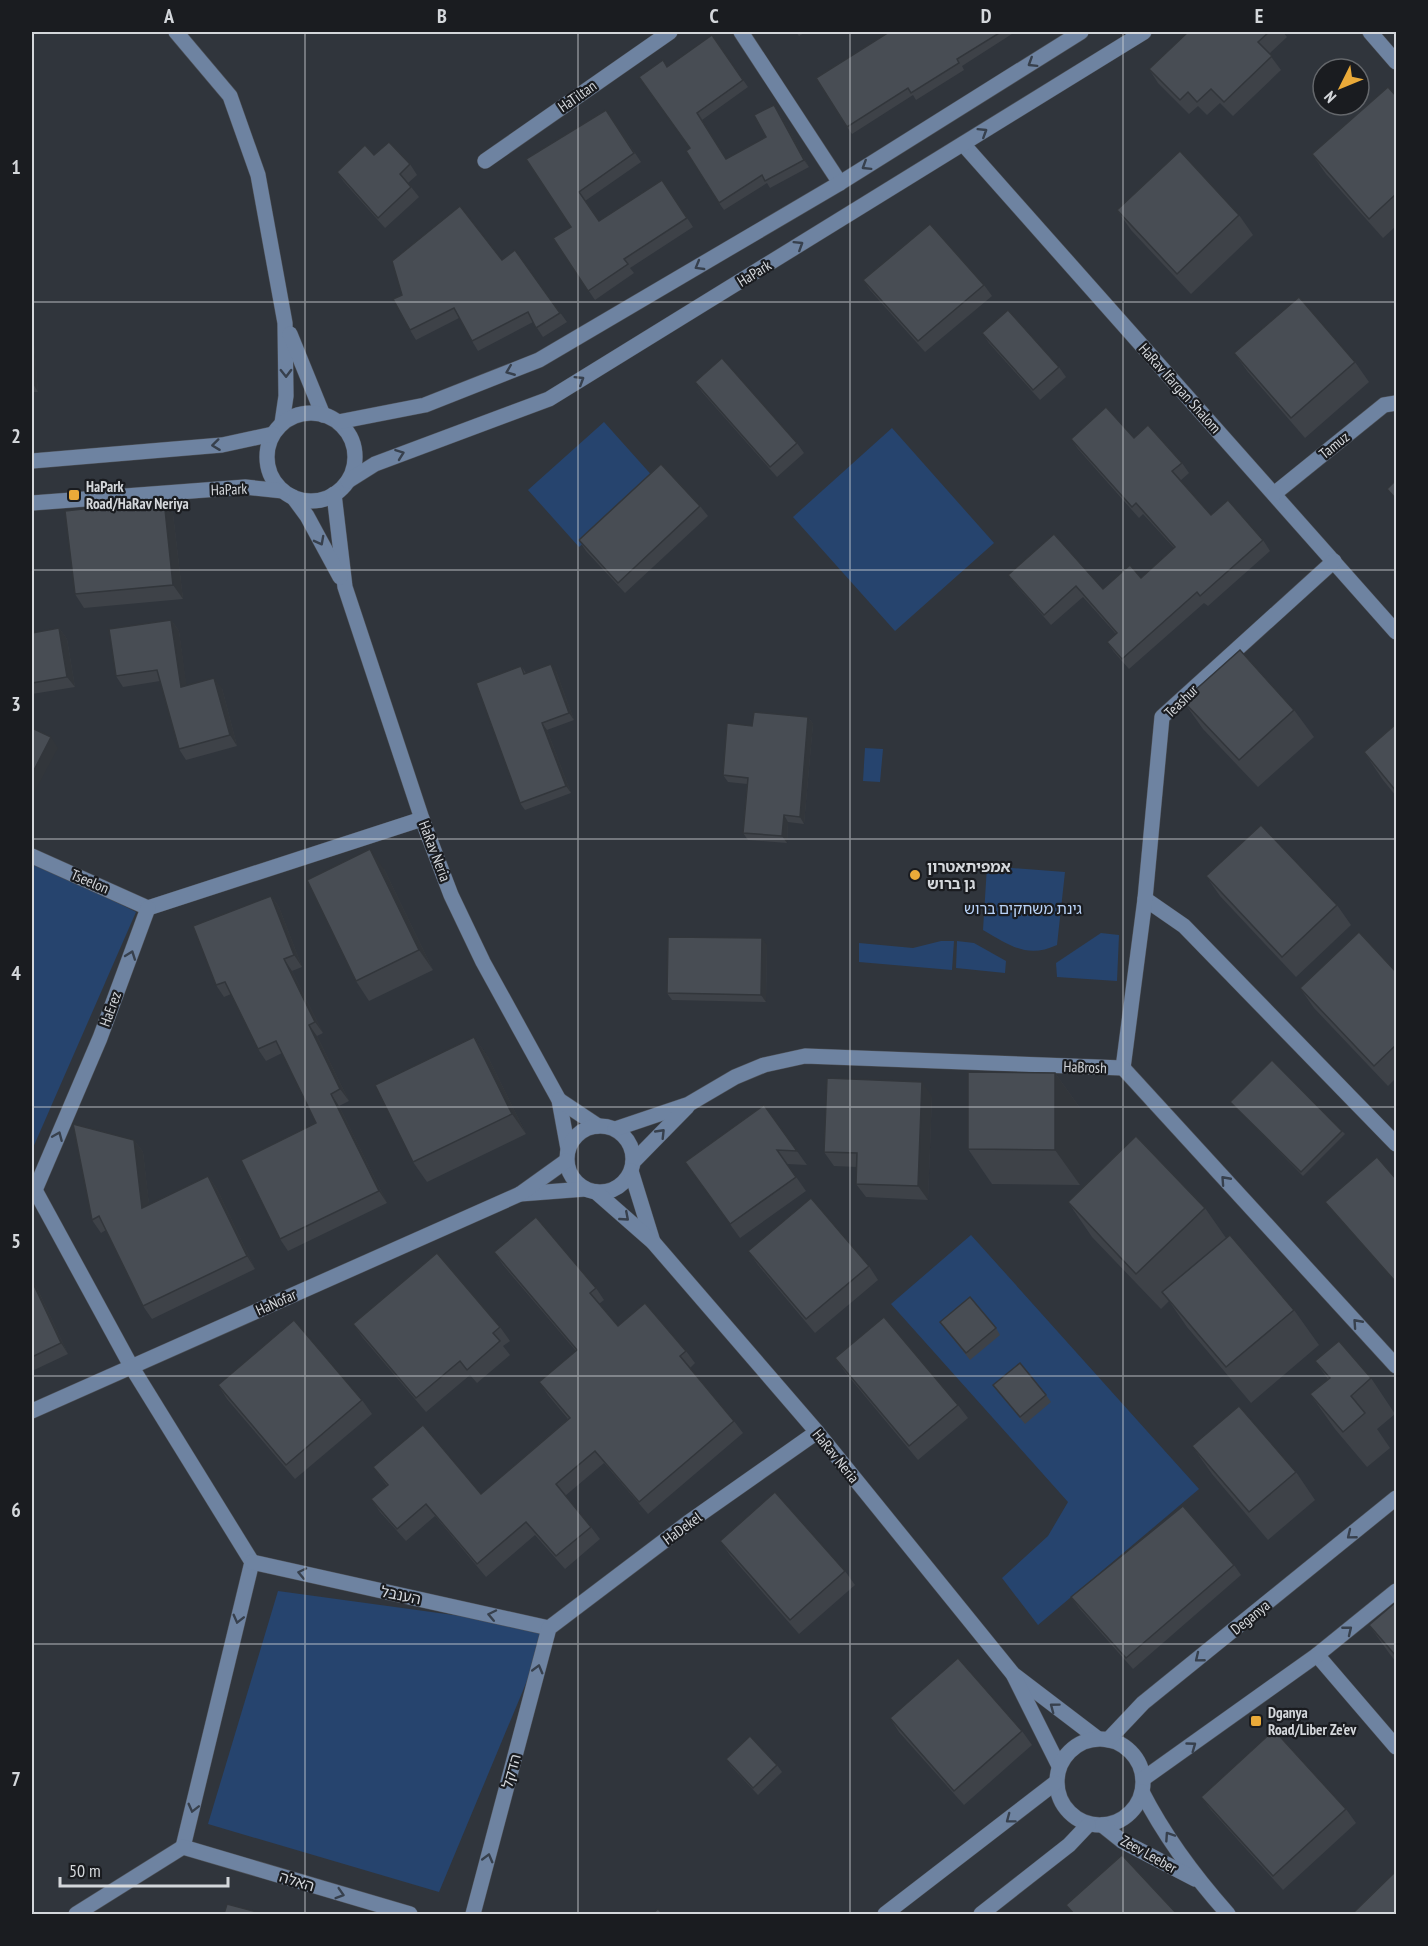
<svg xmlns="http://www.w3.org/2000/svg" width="1428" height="1946" font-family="'PT Sans Narrow','Noto Sans Hebrew',sans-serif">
  <rect width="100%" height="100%" fill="#30353c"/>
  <!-- green -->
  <g fill="#26446e">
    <path d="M604,422L655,479L579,547L528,490Z"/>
    <path d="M892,428L994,543L895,631L793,517Z"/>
    <path d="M865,748L883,749L880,782L863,781Z"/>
    <path d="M32,860L136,912L32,1150Z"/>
    <path d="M987,866L1065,872L1057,945C1027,959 1009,945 983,930Z"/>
    <path d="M1101,933L1119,935L1117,981L1057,977L1056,963Z"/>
    <path d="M941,941H954L952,970L859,962V943L913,948Z"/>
    <path d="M957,941L974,943L1006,961L1005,973L956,968Z"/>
    <path d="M971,1235L1199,1489L1038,1625L1002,1578L1048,1536L1068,1502L891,1304Z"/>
    <path d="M278,1591L549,1628L439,1892L208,1824Z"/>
  </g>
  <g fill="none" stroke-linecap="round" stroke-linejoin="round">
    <defs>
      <g id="minor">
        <path d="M176,32L230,96L258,175L285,323L286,396L282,423"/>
        <path d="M741,32L840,183"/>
        <path d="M1370,32L1396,62"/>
        <path d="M963,144L1396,632"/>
        <path d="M485,161L670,32"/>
        <path d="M290,334L323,415"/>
        <circle cx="311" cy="457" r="44"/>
        <path d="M338,422L425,405L539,360L840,183L1081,32"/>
        <path d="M32,461L222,445L273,434"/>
        <path d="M348,481L375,464L549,399L1144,32"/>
        <path d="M334,494L345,587L422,819L451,895L483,962L559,1100L568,1149"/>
        <path d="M1274,494L1384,405L1396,403"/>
        <path d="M293,497L307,516L340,577"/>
        <path d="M32,503L245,487L283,491"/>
        <path d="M32,856L148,908"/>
        <path d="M1145,899L1184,926L1396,1144"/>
        <path d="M148,908L422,819"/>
        <path d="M1123,1068L1145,899L1162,717L1334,561"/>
        <path d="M1123,1068L1396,1366"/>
        <path d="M559,1100L598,1126"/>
        <circle cx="600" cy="1159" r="33"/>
        <path d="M615,1129L689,1104L735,1077L764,1065L805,1056L1123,1068"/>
        <path d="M633,1162L687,1107"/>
        <path d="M631,1171L653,1242"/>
        <path d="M35,1190L131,1366L252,1562L183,1847"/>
        <path d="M35,1190L100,1038L148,908"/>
        <path d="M596,1192L653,1242L817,1432L1013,1674L1097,1738"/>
        <path d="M520,1194L585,1189"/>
        <path d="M32,1411L520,1194L566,1161"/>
        <path d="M252,1562L549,1628"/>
        <path d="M1317,1655L1396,1747"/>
        <path d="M1014,1676L1059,1766"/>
        <circle cx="1100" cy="1782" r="43"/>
        <path d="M1108,1740L1143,1703L1396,1498"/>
        <path d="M1143,1779L1317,1655L1396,1591"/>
        <path d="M1142,1792C1165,1837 1195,1877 1228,1914"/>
        <path d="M1102,1825L1122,1841L1195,1879"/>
        <path d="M183,1847L410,1914"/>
        <path d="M76,1914L183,1847"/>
        <path d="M473,1914L549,1628L689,1522L817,1432"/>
        <path d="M885,1914L1055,1783"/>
        <path d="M981,1914L1069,1845L1088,1825"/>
      </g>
    </defs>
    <!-- minor casing -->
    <use href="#minor" stroke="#4e5259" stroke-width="16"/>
    <!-- minor -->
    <use href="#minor" stroke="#6e83a1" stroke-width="15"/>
  </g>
  <!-- wall -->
  <g fill="#3e4248">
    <path d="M796,32H806L799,36Z"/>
    <path d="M889,32H1015L962,66L964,70L916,100L913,95L852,134L847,127Z"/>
    <path d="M1188,32H1283L1287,37L1269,54L1281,70L1233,116L1220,103L1207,115L1198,106L1189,114L1158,83L1149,69Z"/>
    <path d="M712,35L748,87L702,120L726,159L766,137L779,112L809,167L770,188L767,183L724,210L719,203L690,149L667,67Z"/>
    <path d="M1396,96V226L1383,238L1326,174L1312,154Z"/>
    <path d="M606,110L641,162L585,201L599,221L668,189L693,227L630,268L634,273L595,300L553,238L571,227L526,159Z"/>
    <path d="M374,155L410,164L417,175L408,183L419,197L385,228L344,182L337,172Z"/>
    <path d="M1117,210L1239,215L1253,235L1191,294L1131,230Z"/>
    <path d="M515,250L567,322L543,337L533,322L478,351L472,341L459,318L416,340L410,330Z"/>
    <path d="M863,280L984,285L992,296L925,352L870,290Z"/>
    <path d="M32,320L38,392H32Z"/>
    <path d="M982,333L1059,367L1066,377L1040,400L989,343Z"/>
    <path d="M1234,353L1355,362L1369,382L1305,438L1248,372Z"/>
    <path d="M695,382L797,443L804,453L777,477L702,392Z"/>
    <path d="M1134,438L1182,463L1189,473L1180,481L1211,515L1263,540L1270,551L1208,606L1204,603L1129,669L1114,652L1107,642L1116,634L1083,597L1051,625L1016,585L1008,575L1103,589L1141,578L1174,548L1143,514L1139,518L1078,449L1071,439Z"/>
    <path d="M164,500L173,514L183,599L84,608L75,594Z"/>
    <path d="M700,506L708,516L625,593L586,551L579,540Z"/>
    <path d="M171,620L179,631L186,685L222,688L237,746L186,760L179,749L160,681L123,687L116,676Z"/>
    <path d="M59,628L67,639L75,687L32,694V633Z"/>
    <path d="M521,666L526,673L556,671L574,720L547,730L571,793L525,810L520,803Z"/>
    <path d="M1183,701L1294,710L1314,737L1258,787L1203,729Z"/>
    <path d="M808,717L813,724L804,824L788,822L787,843L748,840L743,833L747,784L728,782L723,775L752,726Z"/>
    <path d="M1396,724V796L1383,780L1364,752Z"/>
    <path d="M384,869L433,970L369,1001L356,981Z"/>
    <path d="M1206,876L1337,905L1351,925L1296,977L1220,896Z"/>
    <path d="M271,896L279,907L302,967L292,971L323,1033L317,1036L349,1101L339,1106L387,1203L288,1251L280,1239L316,1123L282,1053L266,1061L258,1049L231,994L224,997L216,985Z"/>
    <path d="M767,945L766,1002L672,1000L667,993Z"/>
    <path d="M1396,972V1078L1388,1086L1314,1008L1300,988Z"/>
    <path d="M474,1037L488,1057L526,1134L427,1182L413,1162Z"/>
    <path d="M1055,1073L1080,1108V1185L992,1184L968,1149Z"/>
    <path d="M932,1096L928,1200L866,1197L856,1184L857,1167L834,1166L824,1152Z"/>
    <path d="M1230,1102L1342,1131L1345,1134L1303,1176Z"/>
    <path d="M764,1105L807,1165L787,1164L806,1191L740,1238L685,1162Z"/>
    <path d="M134,1140L143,1152L149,1205L208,1176L217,1189L255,1269L152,1319L143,1306L106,1230L101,1233L92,1220Z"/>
    <path d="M1068,1202L1205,1208L1226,1238L1294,1310L1319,1345L1251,1403L1187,1327L1169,1301L1161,1309L1092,1237Z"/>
    <path d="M748,1251L869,1266L878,1280L815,1333L758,1265Z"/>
    <path d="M494,1252L596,1288L604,1300L599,1304L618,1326L686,1351L695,1363L690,1368L734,1421L743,1433L648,1514L604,1463L565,1496L591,1527L600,1539L565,1569L535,1535L486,1577L435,1516L406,1541L380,1512L371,1499L387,1486L373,1467L481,1494L568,1419L548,1395L539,1382L576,1351L503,1265Z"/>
    <path d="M32,1280L36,1286L68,1354L32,1371Z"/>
    <path d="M940,1322L996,1328L1000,1335L970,1360Z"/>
    <path d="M353,1324L500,1327L510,1341L503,1346L510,1355L477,1383L470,1375L426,1412L363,1338Z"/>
    <path d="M835,1358L958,1405L968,1418L918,1460L845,1372Z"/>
    <path d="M1315,1361L1371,1378L1395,1414L1377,1429L1390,1448L1367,1467L1335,1429L1310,1394L1328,1379Z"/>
    <path d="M218,1385L362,1400L372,1414L295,1479L227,1399Z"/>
    <path d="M993,1385L1046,1395L1051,1402L1025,1424Z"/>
    <path d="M1192,1446L1296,1472L1315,1500L1268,1540L1212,1474Z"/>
    <path d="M720,1541L845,1571L855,1585L799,1634L730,1555Z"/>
    <path d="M1234,1565L1241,1575L1133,1669L1079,1608L1071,1597Z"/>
    <path d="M1396,1602V1662L1389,1653L1369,1625Z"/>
    <path d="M890,1718L1022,1731L1032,1745L964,1805L899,1732Z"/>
    <path d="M726,1759L777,1765L782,1772L758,1795L731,1766Z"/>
    <path d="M1201,1797L1346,1809L1356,1823L1283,1890L1211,1810Z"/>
  </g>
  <!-- shaded-wall -->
  <g fill="#32363b">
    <path d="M774,105L779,112L809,167L804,160Z"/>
    <path d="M32,320L38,392L32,382Z"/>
    <path d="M164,500L173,514L183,599L173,585Z"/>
    <path d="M171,620L179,631L188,697L181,687Z"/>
    <path d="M59,628L67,639L75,687L67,677Z"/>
    <path d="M551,664L556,671L574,720L569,713Z"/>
    <path d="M214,678L222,688L237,746L230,735Z"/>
    <path d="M808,717L813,724L804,824L800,817Z"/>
    <path d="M542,723L547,730L571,793L566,786Z"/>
    <path d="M51,737L58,748L34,793L32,789V774Z"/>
    <path d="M784,815L788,822L787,843L782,836Z"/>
    <path d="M370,849L384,869L433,970L419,950Z"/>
    <path d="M271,896L279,907L302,967L294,955Z"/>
    <path d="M762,938L767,945L766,1002L761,995Z"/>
    <path d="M284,959L292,971L323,1033L315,1022Z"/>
    <path d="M309,1025L317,1036L349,1101L340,1089Z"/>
    <path d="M474,1037L488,1057L526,1134L512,1114Z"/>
    <path d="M1055,1073L1080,1108V1185L1055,1150Z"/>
    <path d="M922,1082L932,1096L928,1200L918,1186Z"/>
    <path d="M331,1094L339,1106L387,1203L379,1191Z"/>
    <path d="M134,1140L143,1152L151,1221L142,1208Z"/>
    <path d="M208,1176L217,1189L255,1269L247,1256Z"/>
    <path d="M32,1280L36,1286L68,1354L61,1343Z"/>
  </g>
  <!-- building -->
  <g fill="#484d54" stroke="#32363b" stroke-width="1.5">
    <path d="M889,32H1001L957,59L959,63L911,93L908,88L847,127L816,78Z"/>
    <path d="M1188,32H1269L1258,42L1272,56L1224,102L1211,89L1197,102L1188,92L1180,100L1149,69Z"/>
    <path d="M712,35L743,80L697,113L726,159L766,137L754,115L774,105L804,160L765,181L762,175L719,203L686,151L690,148L639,77L663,60L667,67Z"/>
    <path d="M1388,87L1396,96V194L1369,219L1312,154Z"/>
    <path d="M606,110L634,153L579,192L599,221L662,180L687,218L624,259L628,264L588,291L553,238L571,227L526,159Z"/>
    <path d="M389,142L410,164L400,174L411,187L378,218L337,172L365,145L374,155Z"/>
    <path d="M1180,151L1239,215L1177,274L1117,210Z"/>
    <path d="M460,206L502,260L515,250L560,313L536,328L528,312L472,341L454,308L410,330L393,299L402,295L392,261Z"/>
    <path d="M930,224L984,285L918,341L863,280Z"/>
    <path d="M1299,297L1355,362L1291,418L1234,353Z"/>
    <path d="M1008,310L1059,367L1033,390L982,333Z"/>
    <path d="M722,358L797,443L770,467L695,382Z"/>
    <path d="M1106,407L1134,438L1148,425L1182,463L1172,471L1211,515L1228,500L1263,540L1200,596L1197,592L1122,659L1107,642L1117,633L1076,586L1044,615L1008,575L1054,534L1103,589L1130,565L1141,578L1175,547L1136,503L1132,507L1071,439Z"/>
    <path d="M661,464L700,506L618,583L579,540Z"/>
    <path d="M1396,480V499L1387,489Z"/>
    <path d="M164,500L173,585L75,594L65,511Z"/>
    <path d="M171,620L181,687L214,678L230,735L179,749L157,670L116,676L109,629Z"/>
    <path d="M59,628L67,677L32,683V633Z"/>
    <path d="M1240,650L1294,710L1239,760L1183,701Z"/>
    <path d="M551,664L569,713L542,723L566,786L520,803L476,683L521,666L524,674Z"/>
    <path d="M754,712L808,717L800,817L784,815L782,836L743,833L748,778L723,775L727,723L752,726Z"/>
    <path d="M1396,724V791L1364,752Z"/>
    <path d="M32,728L51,737L32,774Z"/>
    <path d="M1261,825L1337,905L1282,957L1206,876Z"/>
    <path d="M370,849L419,950L356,981L307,880Z"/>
    <path d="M271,896L294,955L284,959L315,1022L309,1025L340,1089L331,1094L379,1191L280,1239L241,1160L316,1123L276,1041L258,1049L225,982L216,985L193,926Z"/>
    <path d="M1359,932L1396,972V1045L1374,1066L1300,988Z"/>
    <path d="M668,937L762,938L761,995L667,993Z"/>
    <path d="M474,1037L512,1114L413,1162L375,1085Z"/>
    <path d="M1272,1060L1342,1131L1301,1172L1230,1102Z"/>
    <path d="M968,1072L1055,1073V1150L968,1149Z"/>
    <path d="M827,1078L922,1082L918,1186L856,1184L857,1153L824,1152Z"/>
    <path d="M764,1105L797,1151L777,1150L796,1177L730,1224L685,1162Z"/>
    <path d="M73,1124L134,1140L142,1208L208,1176L247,1256L143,1306L99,1216L92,1220Z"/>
    <path d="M1136,1136L1205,1208L1136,1274L1068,1202Z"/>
    <path d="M1377,1157L1396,1179V1278L1394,1280L1325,1202Z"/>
    <path d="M811,1198L869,1266L806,1319L748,1251Z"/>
    <path d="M536,1217L596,1288L590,1293L618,1326L645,1303L686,1351L680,1356L734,1421L639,1502L595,1451L556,1484L591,1527L556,1556L526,1522L477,1564L426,1504L397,1529L371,1499L388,1485L373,1467L423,1425L481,1494L570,1418L539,1382L577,1350L494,1252Z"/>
    <path d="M1230,1235L1294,1310L1226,1367L1162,1292Z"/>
    <path d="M437,1253L500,1327L493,1333L500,1341L467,1370L460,1361L416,1398L353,1324Z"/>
    <path d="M32,1281L61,1343L32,1357Z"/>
    <path d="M970,1297L996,1328L966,1353L940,1322Z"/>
    <path d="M884,1317L958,1405L909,1446L835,1358Z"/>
    <path d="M294,1320L362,1400L286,1465L218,1385Z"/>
    <path d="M1339,1341L1371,1378L1351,1396L1365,1413L1343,1432L1310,1394L1330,1378L1315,1361Z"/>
    <path d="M1020,1363L1046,1395L1020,1417L993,1385Z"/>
    <path d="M1239,1406L1296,1472L1249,1512L1192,1446Z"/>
    <path d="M775,1492L845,1571L790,1620L720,1541Z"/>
    <path d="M1183,1506L1234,1565L1126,1658L1071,1597Z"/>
    <path d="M1396,1602V1656L1369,1625Z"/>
    <path d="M958,1658L1022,1731L954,1791L890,1718Z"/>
    <path d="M1274,1730L1346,1809L1273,1876L1201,1797Z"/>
    <path d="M750,1736L777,1765L753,1788L726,1759Z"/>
    <path d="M1122,1855L1177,1914H1074L1066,1905Z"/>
    <path d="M1394,1873L1396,1875V1914H1352Z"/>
    <path d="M227,1904L264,1914H224Z"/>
    <path d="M658,1909L663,1914H652Z"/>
  </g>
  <!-- one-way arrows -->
  <defs><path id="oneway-chevron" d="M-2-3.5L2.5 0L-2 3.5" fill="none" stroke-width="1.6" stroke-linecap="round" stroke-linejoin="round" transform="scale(1.5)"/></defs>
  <g stroke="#37404d">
    <use href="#oneway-chevron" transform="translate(1032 63) rotate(148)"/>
    <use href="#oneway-chevron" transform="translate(983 132) rotate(-32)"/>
    <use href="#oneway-chevron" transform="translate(866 166) rotate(148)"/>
    <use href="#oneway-chevron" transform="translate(799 245) rotate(-32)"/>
    <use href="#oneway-chevron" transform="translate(699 266) rotate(150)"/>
    <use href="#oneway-chevron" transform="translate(510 371) rotate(158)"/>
    <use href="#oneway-chevron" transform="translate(286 373) rotate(89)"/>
    <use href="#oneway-chevron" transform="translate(580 380) rotate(-32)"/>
    <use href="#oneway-chevron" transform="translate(216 445) rotate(173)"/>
    <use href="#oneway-chevron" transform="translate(400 454) rotate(-20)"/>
    <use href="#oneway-chevron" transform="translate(320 541) rotate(62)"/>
    <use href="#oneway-chevron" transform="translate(131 955) rotate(-70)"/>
    <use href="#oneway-chevron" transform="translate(661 1133) rotate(-46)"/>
    <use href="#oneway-chevron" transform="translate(58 1136) rotate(-67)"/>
    <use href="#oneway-chevron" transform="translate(1225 1180) rotate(-132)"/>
    <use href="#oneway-chevron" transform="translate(625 1217) rotate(41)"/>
    <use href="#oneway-chevron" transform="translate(1357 1323) rotate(-132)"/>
    <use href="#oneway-chevron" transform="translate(1351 1535) rotate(141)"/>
    <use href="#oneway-chevron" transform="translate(302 1573) rotate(-168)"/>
    <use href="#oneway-chevron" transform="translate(492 1615) rotate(-168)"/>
    <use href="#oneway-chevron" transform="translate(238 1619) rotate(104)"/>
    <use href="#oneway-chevron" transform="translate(1348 1630) rotate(-39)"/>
    <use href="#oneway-chevron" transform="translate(1199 1658) rotate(141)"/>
    <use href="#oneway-chevron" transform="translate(538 1669) rotate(-75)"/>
    <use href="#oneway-chevron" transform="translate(1054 1707) rotate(-143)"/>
    <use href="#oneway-chevron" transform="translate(1192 1746) rotate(-36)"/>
    <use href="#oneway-chevron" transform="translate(193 1808) rotate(104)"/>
    <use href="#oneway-chevron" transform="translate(1010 1819) rotate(143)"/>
    <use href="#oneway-chevron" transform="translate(1169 1836) rotate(-124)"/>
    <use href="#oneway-chevron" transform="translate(488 1858) rotate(-75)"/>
    <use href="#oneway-chevron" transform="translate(340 1894) rotate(17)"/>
  </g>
  <!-- grid -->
  <path fill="none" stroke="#d4d7db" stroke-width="1.5" stroke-opacity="0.55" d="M305,32V1914M578,32V1914M850,32V1914M1123,32V1914M32,302H1396M32,570H1396M32,839H1396M32,1107H1396M32,1376H1396M32,1644H1396"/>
  <!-- markers -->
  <g fill="#eaaa39" stroke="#1a1c20" stroke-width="2">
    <rect x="68" y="489" width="12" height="12" rx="3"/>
    <circle cx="915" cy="875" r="6"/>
    <rect x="1250" y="1715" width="12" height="12" rx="3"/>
  </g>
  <g text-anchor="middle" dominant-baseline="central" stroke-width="4.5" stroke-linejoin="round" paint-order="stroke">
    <!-- street labels -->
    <g font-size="15" fill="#d4d7db" stroke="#1a1c20">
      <text transform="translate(577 96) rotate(-35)">HaTiltan</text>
      <text transform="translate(754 273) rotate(-32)">HaPark</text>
      <text transform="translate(1180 388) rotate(48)">HaRav Ifargan Shalom</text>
      <text transform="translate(1334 445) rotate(-39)">Tamuz</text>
      <text transform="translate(229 489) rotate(-2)">HaPark</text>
      <text transform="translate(1181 701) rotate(-44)">Teashur</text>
      <text transform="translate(435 851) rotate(69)">HaRav Neria</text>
      <text transform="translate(90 881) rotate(23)">Tseelon</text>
      <text transform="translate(110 1009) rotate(-70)">HaErez</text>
      <text transform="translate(1085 1067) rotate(2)">HaBrosh</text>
      <text transform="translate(276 1302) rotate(-24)">HaNofar</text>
      <text transform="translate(836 1456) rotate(51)">HaRav Neria</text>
      <text transform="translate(682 1528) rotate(-36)">HaDekel</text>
      <text transform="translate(401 1595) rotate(12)">הענבל</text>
      <text transform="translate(1250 1617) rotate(-39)">Deganya</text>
      <text transform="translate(511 1771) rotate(-75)">הדקל</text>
      <text transform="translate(1149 1854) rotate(29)">Zeev Leeber</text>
      <text transform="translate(297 1881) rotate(17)">האלה</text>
    </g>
    <!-- poi labels -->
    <g font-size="15" font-weight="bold" fill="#d4d7db" stroke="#1a1c20" text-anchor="start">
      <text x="86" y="486">HaPark<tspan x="86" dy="17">Road/HaRav Neriya</tspan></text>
      <text x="927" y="866">אמפיתאטרון<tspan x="927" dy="17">גן ברוש</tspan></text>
      <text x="1268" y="1712">Dganya<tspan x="1268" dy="17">Road/Liber Ze'ev</tspan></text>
    </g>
    <!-- park labels -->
    <g font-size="15" fill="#bad4f9" stroke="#1a1c20">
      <text x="1023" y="908">גינת משחקים ברוש</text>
    </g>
  </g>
  <!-- border -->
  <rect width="1428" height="1946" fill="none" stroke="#1a1c20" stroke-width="66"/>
  <!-- north arrow -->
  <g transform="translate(1341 87) rotate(227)"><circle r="28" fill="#1a1c20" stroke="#64676b" stroke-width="1.5"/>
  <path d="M0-4.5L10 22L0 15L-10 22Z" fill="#eaaa39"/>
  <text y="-9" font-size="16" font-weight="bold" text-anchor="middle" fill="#d4d7db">N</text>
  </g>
  <!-- scale -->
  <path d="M60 1877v9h168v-9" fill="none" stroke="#d4d7db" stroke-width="3"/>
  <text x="69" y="1877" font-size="18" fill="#d4d7db" stroke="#1a1c20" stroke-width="4.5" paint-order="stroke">50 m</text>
  <rect x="33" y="33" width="1362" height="1880" fill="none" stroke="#d4d7db" stroke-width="2"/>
  <g font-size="20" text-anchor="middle" font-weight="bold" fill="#d4d7db">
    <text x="169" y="23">A</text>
    <text x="442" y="23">B</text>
    <text x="714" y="23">C</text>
    <text x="986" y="23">D</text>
    <text x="1259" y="23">E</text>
    <text x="16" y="174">1</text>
    <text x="16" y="443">2</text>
    <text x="16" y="711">3</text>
    <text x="16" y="980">4</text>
    <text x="16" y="1248">5</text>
    <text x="16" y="1517">6</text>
    <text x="16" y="1786">7</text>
  </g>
</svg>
